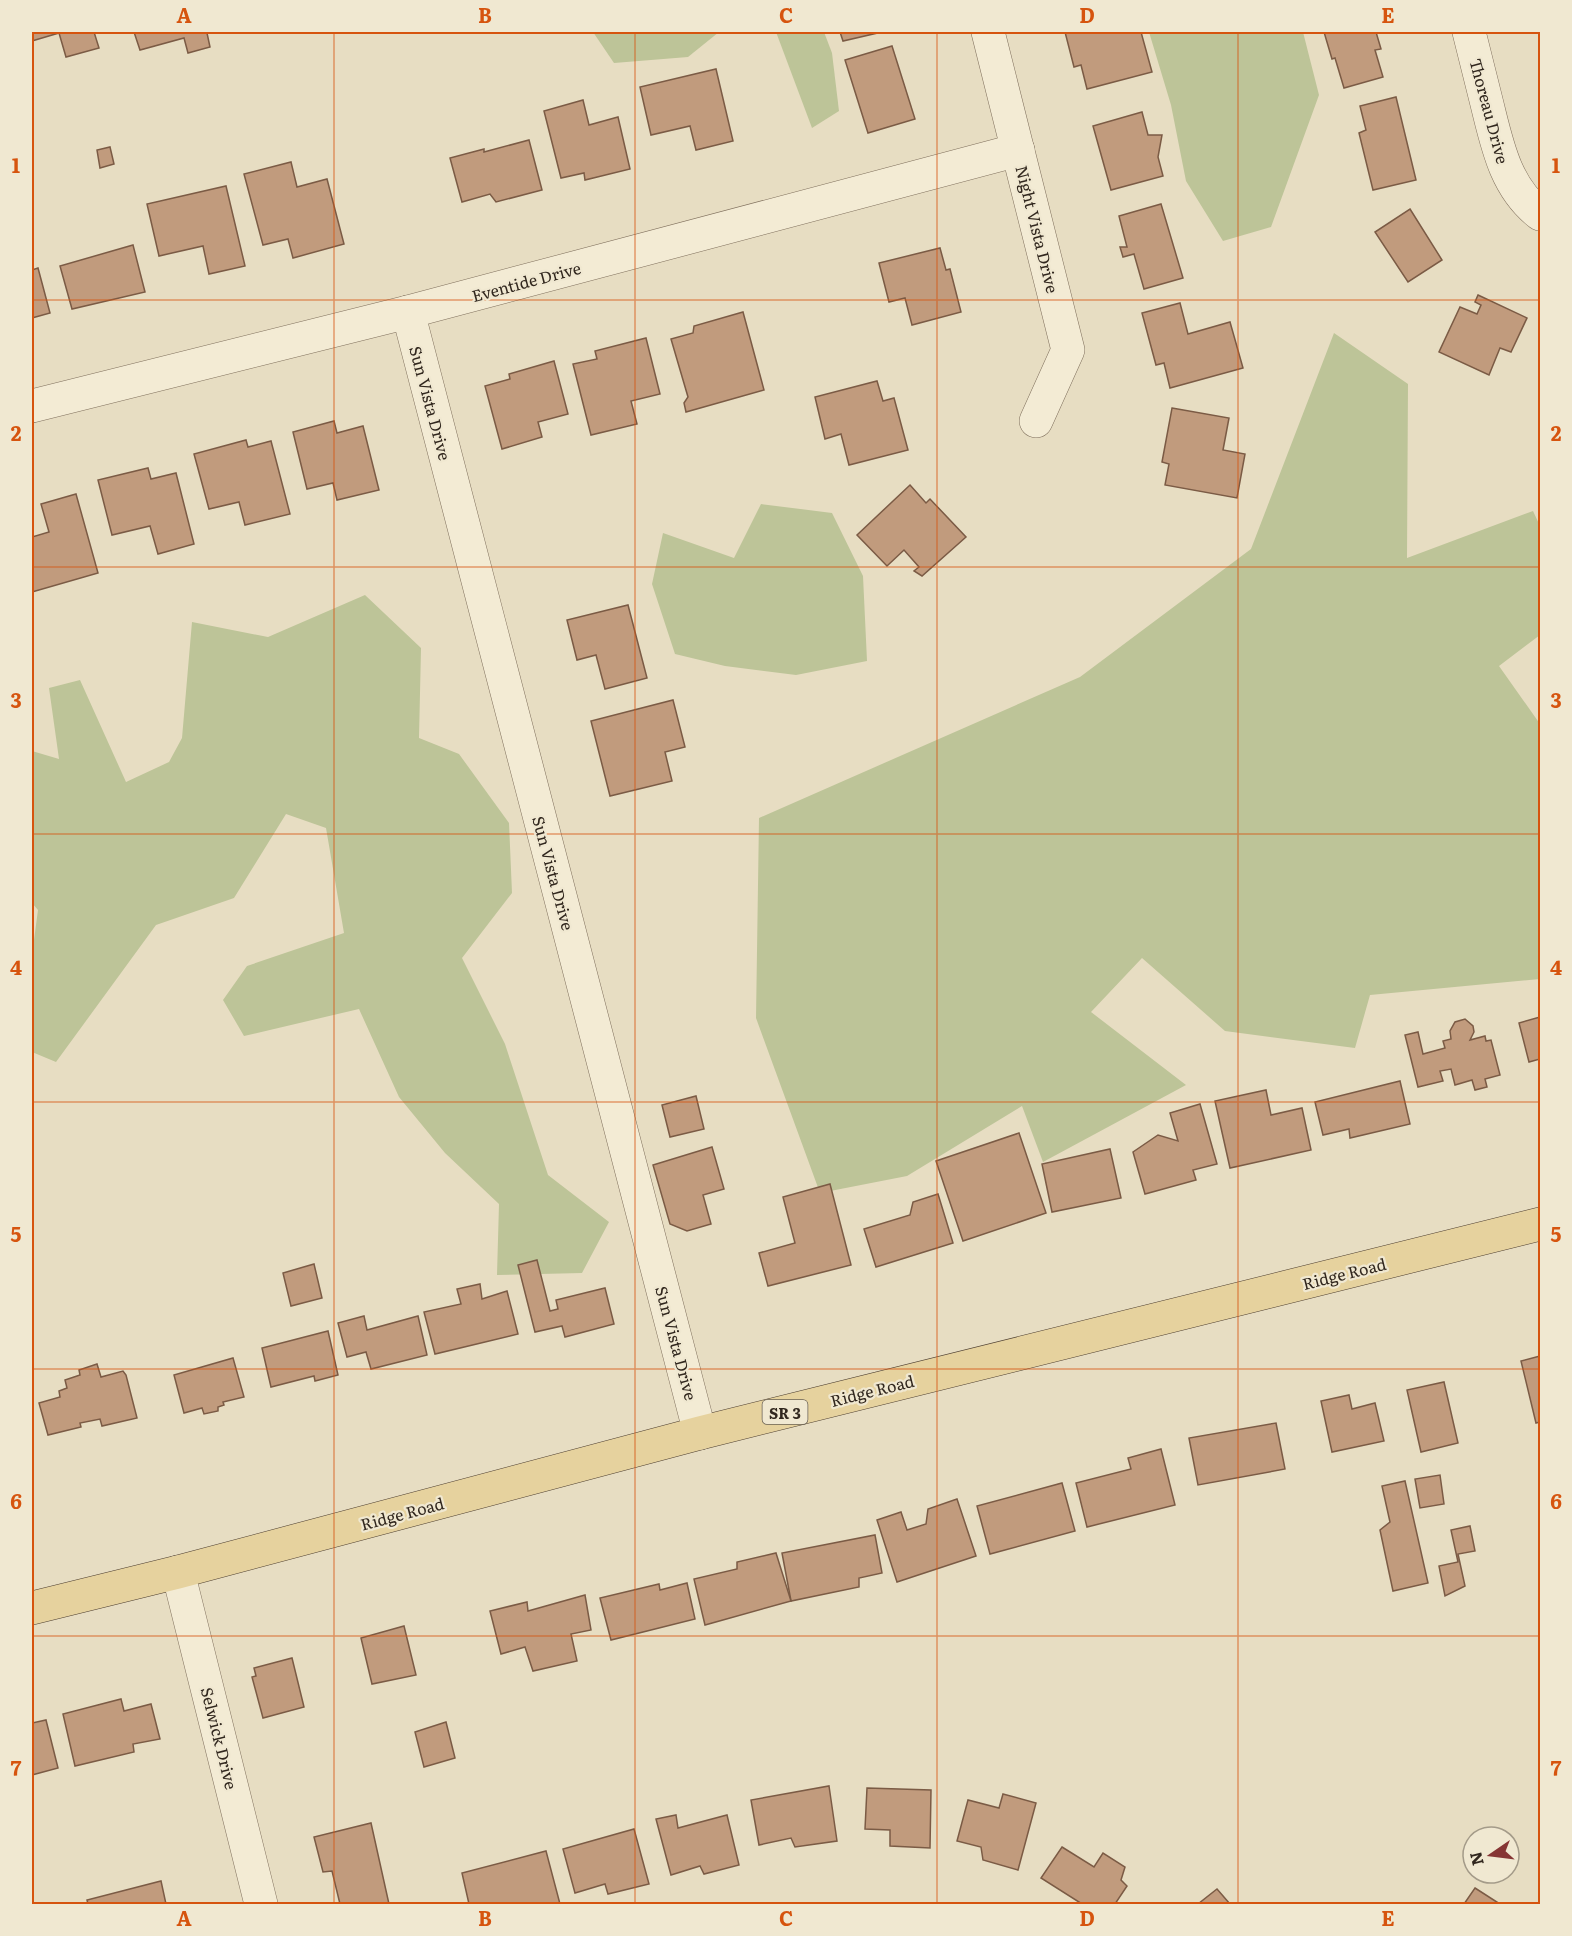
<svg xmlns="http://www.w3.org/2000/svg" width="1572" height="1936" font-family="Literata,serif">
  <rect width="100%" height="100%" fill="#e7ddc2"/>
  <!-- green -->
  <g fill="#bdc498">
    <path d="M593,32H719L688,57L614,63Z"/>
    <path d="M776,32H824L832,53L839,111L812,128Z"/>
    <path d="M1149,32H1303L1319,95L1271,227L1223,241L1186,181L1171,105Z"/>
    <path d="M1334,333L1408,384L1407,558L1533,511L1540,526V635L1499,666L1540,724V979L1370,995L1355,1048L1225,1031L1142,958L1091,1012L1186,1085L1043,1162L1022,1106L907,1176L820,1193L756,1018L759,818L1080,677L1251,549Z"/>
    <path d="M761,504L832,513L863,576L867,661L796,675L725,666L675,654L652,584L663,533L734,558Z"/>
    <path d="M365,595L421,648L419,738L459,754L509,823L512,893L462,958L505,1044L548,1175L609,1222L582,1273L497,1275L499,1204L445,1153L399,1097L359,1009L244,1036L223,1000L247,966L344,933L326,828L286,814L234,898L156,925L56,1062L32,1052V955L38,910L32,903V751L59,759L49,688L80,680L126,782L169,762L182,738L192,622L268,637Z"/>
  </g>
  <!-- building -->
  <g fill="#c19b7d" stroke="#7b5b45" stroke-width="1.5">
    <path d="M32,32H94L99,48L66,57L59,33L32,41Z"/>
    <path d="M134,32H212L207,33L210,47L188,53L184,38L140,50Z"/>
    <path d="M840,32H882L843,41Z"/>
    <path d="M1065,32H1141L1152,72L1087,89L1081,65L1074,67Z"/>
    <path d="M1324,32H1376L1381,49L1375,50L1383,77L1344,88L1335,58L1332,59Z"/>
    <path d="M892,46L915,119L868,133L845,60Z"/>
    <path d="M716,69L733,141L696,150L690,126L651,135L640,87Z"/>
    <path d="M1396,97L1416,180L1373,190L1359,133L1366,130L1360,106Z"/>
    <path d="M583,100L589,125L618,117L630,169L585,180L584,173L561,178L544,111Z"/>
    <path d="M1142,112L1148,135H1162L1158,157L1163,176L1111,190L1093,126Z"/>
    <path d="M529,140L542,190L496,202L490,194L462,202L450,158L484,149V152Z"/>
    <path d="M110,147L114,164L100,168L97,150Z"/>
    <path d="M291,162L297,187L327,179L344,244L293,258L288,239L263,245L244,174Z"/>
    <path d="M226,186L245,266L209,274L203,246L159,256L147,204Z"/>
    <path d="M1161,204L1183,278L1144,289L1134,254L1123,257L1120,247H1127L1119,216Z"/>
    <path d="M1410,209L1442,260L1408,282L1375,232Z"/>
    <path d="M133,245L145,292L72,309L60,266Z"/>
    <path d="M940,248L946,270L950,269L961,312L912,325L905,298L889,302L879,263Z"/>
    <path d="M38,268L50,313L32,318V270Z"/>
    <path d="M1478,295L1527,318L1511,352L1500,348L1489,375L1439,352L1460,307L1477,314L1481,305L1475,302Z"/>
    <path d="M1180,303L1188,334L1230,322L1243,368L1170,388L1164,363L1156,365L1142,313Z"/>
    <path d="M743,312L764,390L686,412L684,403L688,397L671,339L693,333L694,326Z"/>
    <path d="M646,338L660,394L631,401L637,424L591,435L573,364L597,359L595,351Z"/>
    <path d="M554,361L568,414L538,422L542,437L502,449L485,386L510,379L509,374Z"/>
    <path d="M877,381L883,401L894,398L908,450L849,465L841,434L825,439L815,397Z"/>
    <path d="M1172,408L1229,418L1223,450L1245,454L1237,498L1165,485L1169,464L1162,462Z"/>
    <path d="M334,421L337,433L363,426L379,490L337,500L333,483L307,489L293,432Z"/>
    <path d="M246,440L248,447L271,441L290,514L245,525L239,502L209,509L194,454Z"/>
    <path d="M148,468L151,479L176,473L194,544L158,554L150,526L112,535L98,480Z"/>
    <path d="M910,485L926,503L930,499L966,537L922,576L914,571L919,567L904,550L887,566L857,535Z"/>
    <path d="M76,494L98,573L32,592V537L49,532L41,504Z"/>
    <path d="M628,605L647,678L605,689L596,655L577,660L567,620Z"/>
    <path d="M673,700L685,747L665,752L672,781L610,796L591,721Z"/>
    <path d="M1540,1017V1059L1529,1062L1519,1023Z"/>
    <path d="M1465,1019L1473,1026L1474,1032L1470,1040L1485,1036L1486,1041L1491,1040L1500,1075L1485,1079L1487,1087L1475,1090L1472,1080L1455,1085L1451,1069L1440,1071L1443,1081L1418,1087L1405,1035L1418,1032L1423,1054L1445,1048L1443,1041L1451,1039L1450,1031L1455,1022Z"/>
    <path d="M1400,1081L1410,1124L1350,1138L1349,1129L1323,1135L1315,1102Z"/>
    <path d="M1266,1090L1271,1115L1302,1108L1311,1150L1230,1168L1215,1101Z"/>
    <path d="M696,1096L704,1129L670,1137L662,1105Z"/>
    <path d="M1200,1104L1217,1164L1193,1170L1196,1180L1145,1194L1133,1152L1158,1135L1178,1141L1170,1113Z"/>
    <path d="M1019,1133L1046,1213L963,1241L936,1161Z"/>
    <path d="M712,1147L724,1189L703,1195L711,1224L687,1231L670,1224L653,1165Z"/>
    <path d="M1110,1149L1121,1198L1052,1212L1042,1164Z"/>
    <path d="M830,1184L851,1265L768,1286L759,1253L795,1243L783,1197Z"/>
    <path d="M938,1194L953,1243L876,1267L864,1229L910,1215L913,1202Z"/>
    <path d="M537,1260L550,1311L558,1309L556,1300L605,1288L614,1324L565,1337L562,1326L535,1332L518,1265Z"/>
    <path d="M314,1264L322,1298L291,1306L283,1273Z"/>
    <path d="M480,1284L482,1299L507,1291L518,1334L435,1354L424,1312L461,1304L457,1289Z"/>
    <path d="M364,1316L367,1330L418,1316L427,1355L371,1369L366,1352L347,1357L338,1323Z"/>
    <path d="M328,1331L338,1375L315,1381L314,1376L271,1387L262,1348Z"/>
    <path d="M1540,1356V1422L1536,1423L1521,1361Z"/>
    <path d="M233,1358L244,1397L223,1402L224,1405L218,1407V1411L204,1414L202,1408L184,1413L174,1375Z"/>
    <path d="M97,1364L101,1377L123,1371L126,1375L137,1418L102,1426L100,1419L80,1423L81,1427L48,1435L39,1403L60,1397L59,1391L67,1388L65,1380L80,1375L79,1370Z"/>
    <path d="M1444,1382L1458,1443L1421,1452L1407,1390Z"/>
    <path d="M1349,1395L1352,1409L1375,1403L1384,1441L1332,1452L1321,1401Z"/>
    <path d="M1276,1423L1285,1469L1198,1485L1189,1438Z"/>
    <path d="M1161,1449L1175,1505L1087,1527L1076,1483L1131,1469L1128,1458Z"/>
    <path d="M1440,1475L1444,1504L1420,1508L1415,1479Z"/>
    <path d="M1405,1481L1428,1583L1393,1591L1380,1530L1390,1522L1382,1486Z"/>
    <path d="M1062,1483L1075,1531L990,1554L977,1506Z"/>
    <path d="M957,1499L976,1556L897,1582L877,1520L901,1512L907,1530L926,1524L928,1509Z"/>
    <path d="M1470,1526L1475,1551L1458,1554L1465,1586L1445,1596L1439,1566L1458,1562L1451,1530Z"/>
    <path d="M875,1535L882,1573L859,1578V1587L791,1601L782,1553Z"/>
    <path d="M776,1553L791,1601L705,1625L694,1579L737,1569V1562Z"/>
    <path d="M687,1583L695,1619L611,1640L600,1598L659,1584L660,1590Z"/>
    <path d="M585,1595L591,1630L571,1634L577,1661L533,1671L525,1647L501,1654L490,1611L527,1602L528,1611Z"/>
    <path d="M404,1626L416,1675L372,1684L361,1638Z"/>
    <path d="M292,1658L304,1707L263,1718L252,1677L256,1676L254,1668Z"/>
    <path d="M121,1699L124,1711L151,1704L160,1739L133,1744L134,1752L75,1766L63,1714Z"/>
    <path d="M46,1720L58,1768L32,1775V1723Z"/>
    <path d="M446,1722L455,1758L424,1767L415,1732Z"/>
    <path d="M829,1786L837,1841L795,1847L791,1838L759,1845L751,1800Z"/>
    <path d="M867,1788L931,1790L930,1848L890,1846V1830L865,1829Z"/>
    <path d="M1003,1794L1036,1803L1018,1870L983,1860L981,1847L957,1841L968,1800L999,1808Z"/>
    <path d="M676,1815L678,1828L727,1815L739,1865L704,1874L700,1866L671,1875L656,1819Z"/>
    <path d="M371,1823L389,1904H340L332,1871L323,1872L314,1837Z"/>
    <path d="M634,1829L649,1884L608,1894L605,1884L575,1893L563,1849Z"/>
    <path d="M1062,1847L1094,1867L1103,1853L1125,1867L1121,1880L1127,1886L1115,1904H1082L1041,1878Z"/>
    <path d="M546,1851L560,1904H469L462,1873Z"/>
    <path d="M161,1881L166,1904H88L87,1900Z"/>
    <path d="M1475,1888L1500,1904H1464Z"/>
    <path d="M1217,1889L1230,1904H1198Z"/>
  </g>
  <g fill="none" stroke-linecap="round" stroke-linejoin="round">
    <defs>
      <g id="minor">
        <path d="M988,32L1068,350L1036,421"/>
        <path d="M1469,32C1475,56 1481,80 1487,104C1497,144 1505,187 1540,214"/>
        <path d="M408,312L700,1433"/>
        <path d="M32,406L408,312L1018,150"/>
        <path d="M178,1572L261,1904"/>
      </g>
      <path id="major" d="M32,1608L178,1572L700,1433L1540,1224"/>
    </defs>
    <!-- minor casing -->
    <use href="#minor" stroke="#7f6f5c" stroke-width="34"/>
    <!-- major casing -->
    <use href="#major" stroke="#4d3e30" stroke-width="34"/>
    <!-- minor -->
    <use href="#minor" stroke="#f3ebd4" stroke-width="33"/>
    <!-- major -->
    <use href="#major" stroke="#e6d29e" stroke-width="33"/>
  </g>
  <!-- grid -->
  <path fill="none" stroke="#d6540e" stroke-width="1.5" stroke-opacity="0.55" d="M334,32V1904M635,32V1904M937,32V1904M1238,32V1904M32,300H1540M32,567H1540M32,834H1540M32,1102H1540M32,1369H1540M32,1636H1540"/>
  <g text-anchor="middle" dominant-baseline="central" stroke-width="4.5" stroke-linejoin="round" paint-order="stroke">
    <!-- shield labels -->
    <rect fill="#f0e8d1" stroke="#6a6154" stroke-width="1.5" x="762.5" y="1400" width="45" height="24" rx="4.5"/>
    <g font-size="15" font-weight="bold" fill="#31271e">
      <text x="785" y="1412">SR 3</text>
    </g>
    <!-- street labels -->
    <g font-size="16" fill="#31271e" stroke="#f0e8d1">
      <text transform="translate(1490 111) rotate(75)">Thoreau Drive</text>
      <text transform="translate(1038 229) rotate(76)">Night Vista Drive</text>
      <text transform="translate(526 281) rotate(-15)">Eventide Drive</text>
      <text transform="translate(431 403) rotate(75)">Sun Vista Drive</text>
      <text transform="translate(554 873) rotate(75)">Sun Vista Drive</text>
      <text transform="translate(1344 1273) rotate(-14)">Ridge Road</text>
      <text transform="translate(677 1343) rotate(75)">Sun Vista Drive</text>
      <text transform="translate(872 1390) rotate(-14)">Ridge Road</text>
      <text transform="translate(402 1513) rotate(-15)">Ridge Road</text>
      <text transform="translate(220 1738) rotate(76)">Selwick Drive</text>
    </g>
  </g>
  <!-- border -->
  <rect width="1572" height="1936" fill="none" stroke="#f0e8d1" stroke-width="66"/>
  <!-- north arrow -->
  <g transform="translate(1491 1855) rotate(256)"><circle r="28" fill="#f0e8d1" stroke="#a49b89" stroke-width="1.5"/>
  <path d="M0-4.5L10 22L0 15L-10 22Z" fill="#863534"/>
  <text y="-9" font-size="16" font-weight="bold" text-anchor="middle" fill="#31271e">N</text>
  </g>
  <rect x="33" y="33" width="1506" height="1870" fill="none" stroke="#d6540e" stroke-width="2"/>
  <g font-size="20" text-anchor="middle" font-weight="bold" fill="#d6540e">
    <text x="184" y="23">A</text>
    <text x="485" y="23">B</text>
    <text x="786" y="23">C</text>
    <text x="1087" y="23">D</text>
    <text x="1388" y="23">E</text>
    <text x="16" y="173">1</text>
    <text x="1556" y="173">1</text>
    <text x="16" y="441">2</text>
    <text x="1556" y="441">2</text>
    <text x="16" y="708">3</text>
    <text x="1556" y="708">3</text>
    <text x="16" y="975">4</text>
    <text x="1556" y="975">4</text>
    <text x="16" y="1242">5</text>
    <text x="1556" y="1242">5</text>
    <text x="16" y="1509">6</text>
    <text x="1556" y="1509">6</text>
    <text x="16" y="1776">7</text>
    <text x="1556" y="1776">7</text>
    <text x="184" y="1926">A</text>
    <text x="485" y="1926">B</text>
    <text x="786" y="1926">C</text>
    <text x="1087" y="1926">D</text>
    <text x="1388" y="1926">E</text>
  </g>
</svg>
